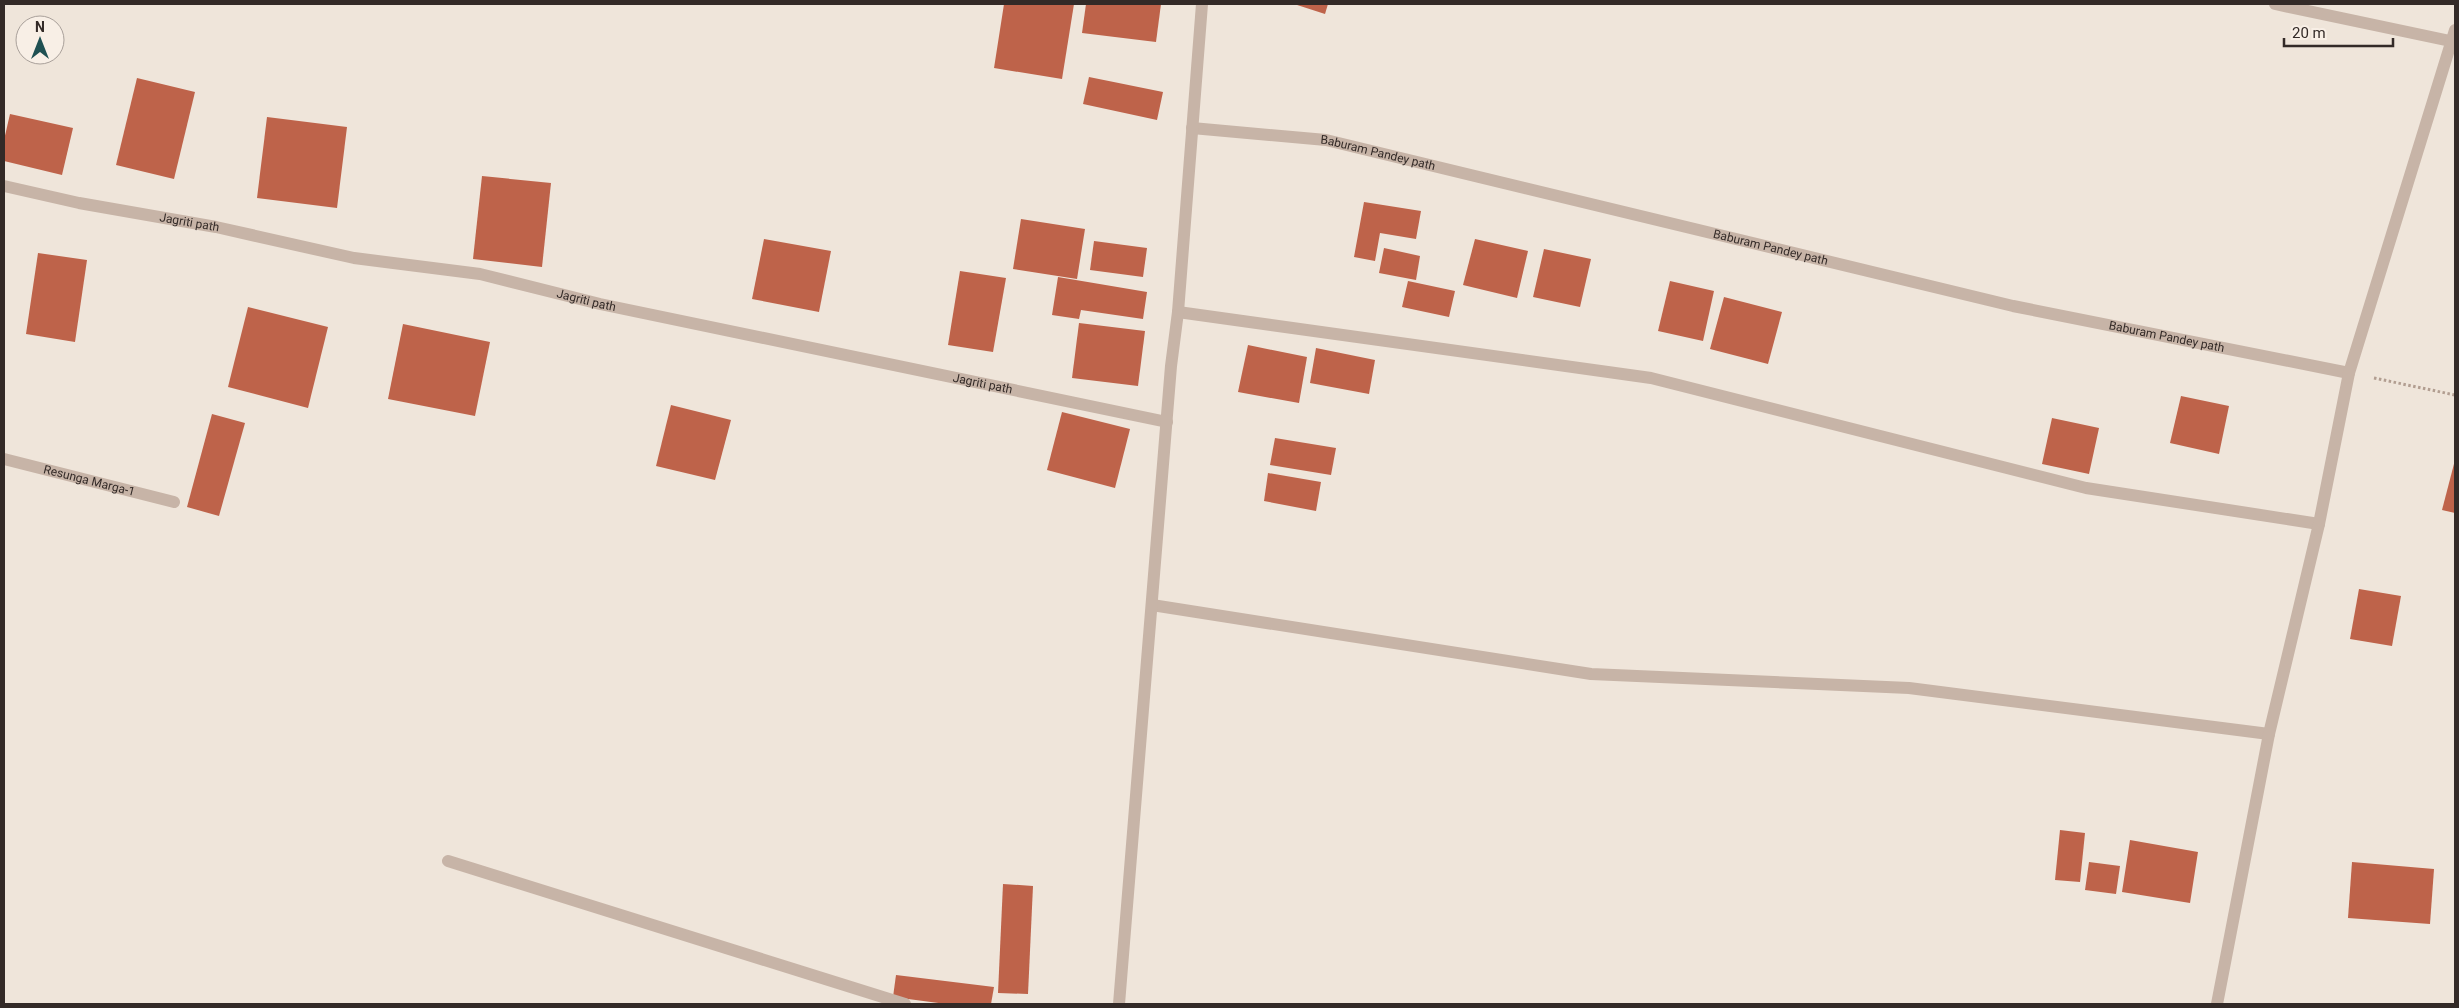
<svg xmlns="http://www.w3.org/2000/svg" width="2459" height="1008" font-family="Roboto,sans-serif">
  <rect width="100%" height="100%" fill="#efe5da"/>
  <!-- building -->
  <g fill="#be634a">
    <path d="M1004,4H1074L1062,79L994,68Z"/>
    <path d="M1086,4H1161L1156,42L1082,33Z"/>
    <path d="M1294,4H1328L1325,14Z"/>
    <path d="M1089,77L1163,92L1157,120L1083,104Z"/>
    <path d="M137,78L195,92L174,179L116,165Z"/>
    <path d="M10,114L73,128L62,175L4,161V140Z"/>
    <path d="M267,117L347,127L337,208L257,198Z"/>
    <path d="M482,176L551,183L542,267L473,259Z"/>
    <path d="M1364,202L1421,211L1416,239L1380,233L1375,261L1354,257Z"/>
    <path d="M1021,219L1085,229L1077,279L1013,269Z"/>
    <path d="M764,239L831,251L819,312L752,299Z"/>
    <path d="M1475,239L1528,251L1517,298L1463,285Z"/>
    <path d="M1094,241L1147,248L1143,277L1090,270Z"/>
    <path d="M1384,248L1420,256L1416,280L1379,273Z"/>
    <path d="M1544,249L1591,259L1580,307L1533,297Z"/>
    <path d="M38,253L87,260L75,342L26,334Z"/>
    <path d="M960,271L1006,278L993,352L948,345Z"/>
    <path d="M1058,277L1147,292L1143,319L1081,310L1079,319L1052,315Z"/>
    <path d="M1408,281L1455,291L1449,317L1402,307Z"/>
    <path d="M1670,281L1714,291L1703,341L1658,331Z"/>
    <path d="M1724,297L1782,312L1768,364L1710,349Z"/>
    <path d="M248,307L328,327L308,408L228,387Z"/>
    <path d="M1079,323L1145,331L1138,386L1072,378Z"/>
    <path d="M403,324L490,342L475,416L388,399Z"/>
    <path d="M1248,345L1307,357L1299,403L1238,392Z"/>
    <path d="M1316,348L1375,360L1369,394L1310,383Z"/>
    <path d="M2181,396L2229,406L2219,454L2170,443Z"/>
    <path d="M671,405L731,420L715,480L656,466Z"/>
    <path d="M1062,412L1130,429L1115,488L1047,470Z"/>
    <path d="M212,414L245,423L219,516L187,507Z"/>
    <path d="M2052,418L2099,428L2089,474L2042,464Z"/>
    <path d="M1275,438L1336,448L1331,475L1270,465Z"/>
    <path d="M2455,460V513L2442,510Z"/>
    <path d="M1268,473L1321,482L1316,511L1264,501Z"/>
    <path d="M2359,589L2401,596L2392,646L2350,639Z"/>
    <path d="M2060,830L2085,833L2080,882L2055,880Z"/>
    <path d="M2130,840L2198,852L2190,903L2122,892Z"/>
    <path d="M2089,862L2120,866L2116,894L2085,890Z"/>
    <path d="M2352,862L2434,869L2430,924L2348,918Z"/>
    <path d="M1003,884L1033,886L1028,994L998,993Z"/>
    <path d="M896,975L994,987L991,1004H946L893,997Z"/>
  </g>
  <g fill="none" stroke-linecap="round" stroke-linejoin="round">
    <!-- path -->
    <path stroke="#b29e91" stroke-width="3" stroke-dasharray="2.5 2.5" stroke-linecap="butt" d="M2374,378L2455,395"/>
    <!-- street -->
    <g stroke="#c7b4a7" stroke-width="12">
      <path d="M2275,4L2455,42"/>
      <path id="s1" d="M1192,128L1326,140L2013,306L2349,373"/>
      <path id="s2" d="M4,186L79,203L216,227L354,258L480,274L600,304L1167,422"/>
      <path d="M1178,312L1651,378L2086,488L2319,524"/>
      <path id="s3" d="M4,459L174,502"/>
      <path d="M1152,605L1591,674L1909,688L2269,734"/>
      <path d="M448,861L905,1004"/>
      <path d="M1119,1004L1171,366L1178,312L1202,4"/>
      <path d="M2217,1004L2269,734L2319,524L2349,373L2455,30"/>
    </g>
  </g>
  <g text-anchor="middle" dominant-baseline="central" stroke-width="4.5" stroke-linejoin="round" paint-order="stroke">
    <!-- street labels -->
    <g font-size="12" fill="#332a27" stroke="#f8efe6">
      <text stroke="none"><textPath href="#s1" startOffset="188">Baburam Pandey path</textPath></text>
      <text stroke="none"><textPath href="#s2" startOffset="189">Jagriti path</textPath></text>
      <text stroke="none"><textPath href="#s1" startOffset="592">Baburam Pandey path</textPath></text>
      <text stroke="none"><textPath href="#s2" startOffset="594">Jagriti path</textPath></text>
      <text stroke="none"><textPath href="#s1" startOffset="998">Baburam Pandey path</textPath></text>
      <text stroke="none"><textPath href="#s2" startOffset="999">Jagriti path</textPath></text>
      <text stroke="none"><textPath href="#s3" startOffset="88">Resunga Marga-1</textPath></text>
    </g>
  </g>
  <!-- border -->
  <rect width="2459" height="1008" fill="none" stroke="#332a27" stroke-width="10"/>
  <!-- north arrow -->
  <g transform="translate(40 40)"><circle r="24" fill="#f8efe6" stroke="#a9a09a"/>
  <path d="M0-4L9 19L0 12L-9 19Z" fill="#1f5052"/>
  <text y="-8" font-size="14" font-weight="bold" text-anchor="middle" fill="#332a27">N</text>
  </g>
  <!-- scale -->
  <path d="M2284 38v8h109v-8" fill="none" stroke="#332a27" stroke-width="2.5"/>
  <text x="2292" y="38" font-size="15" fill="#332a27" stroke="#f8efe6" stroke-width="4" paint-order="stroke">20 m</text>
</svg>
